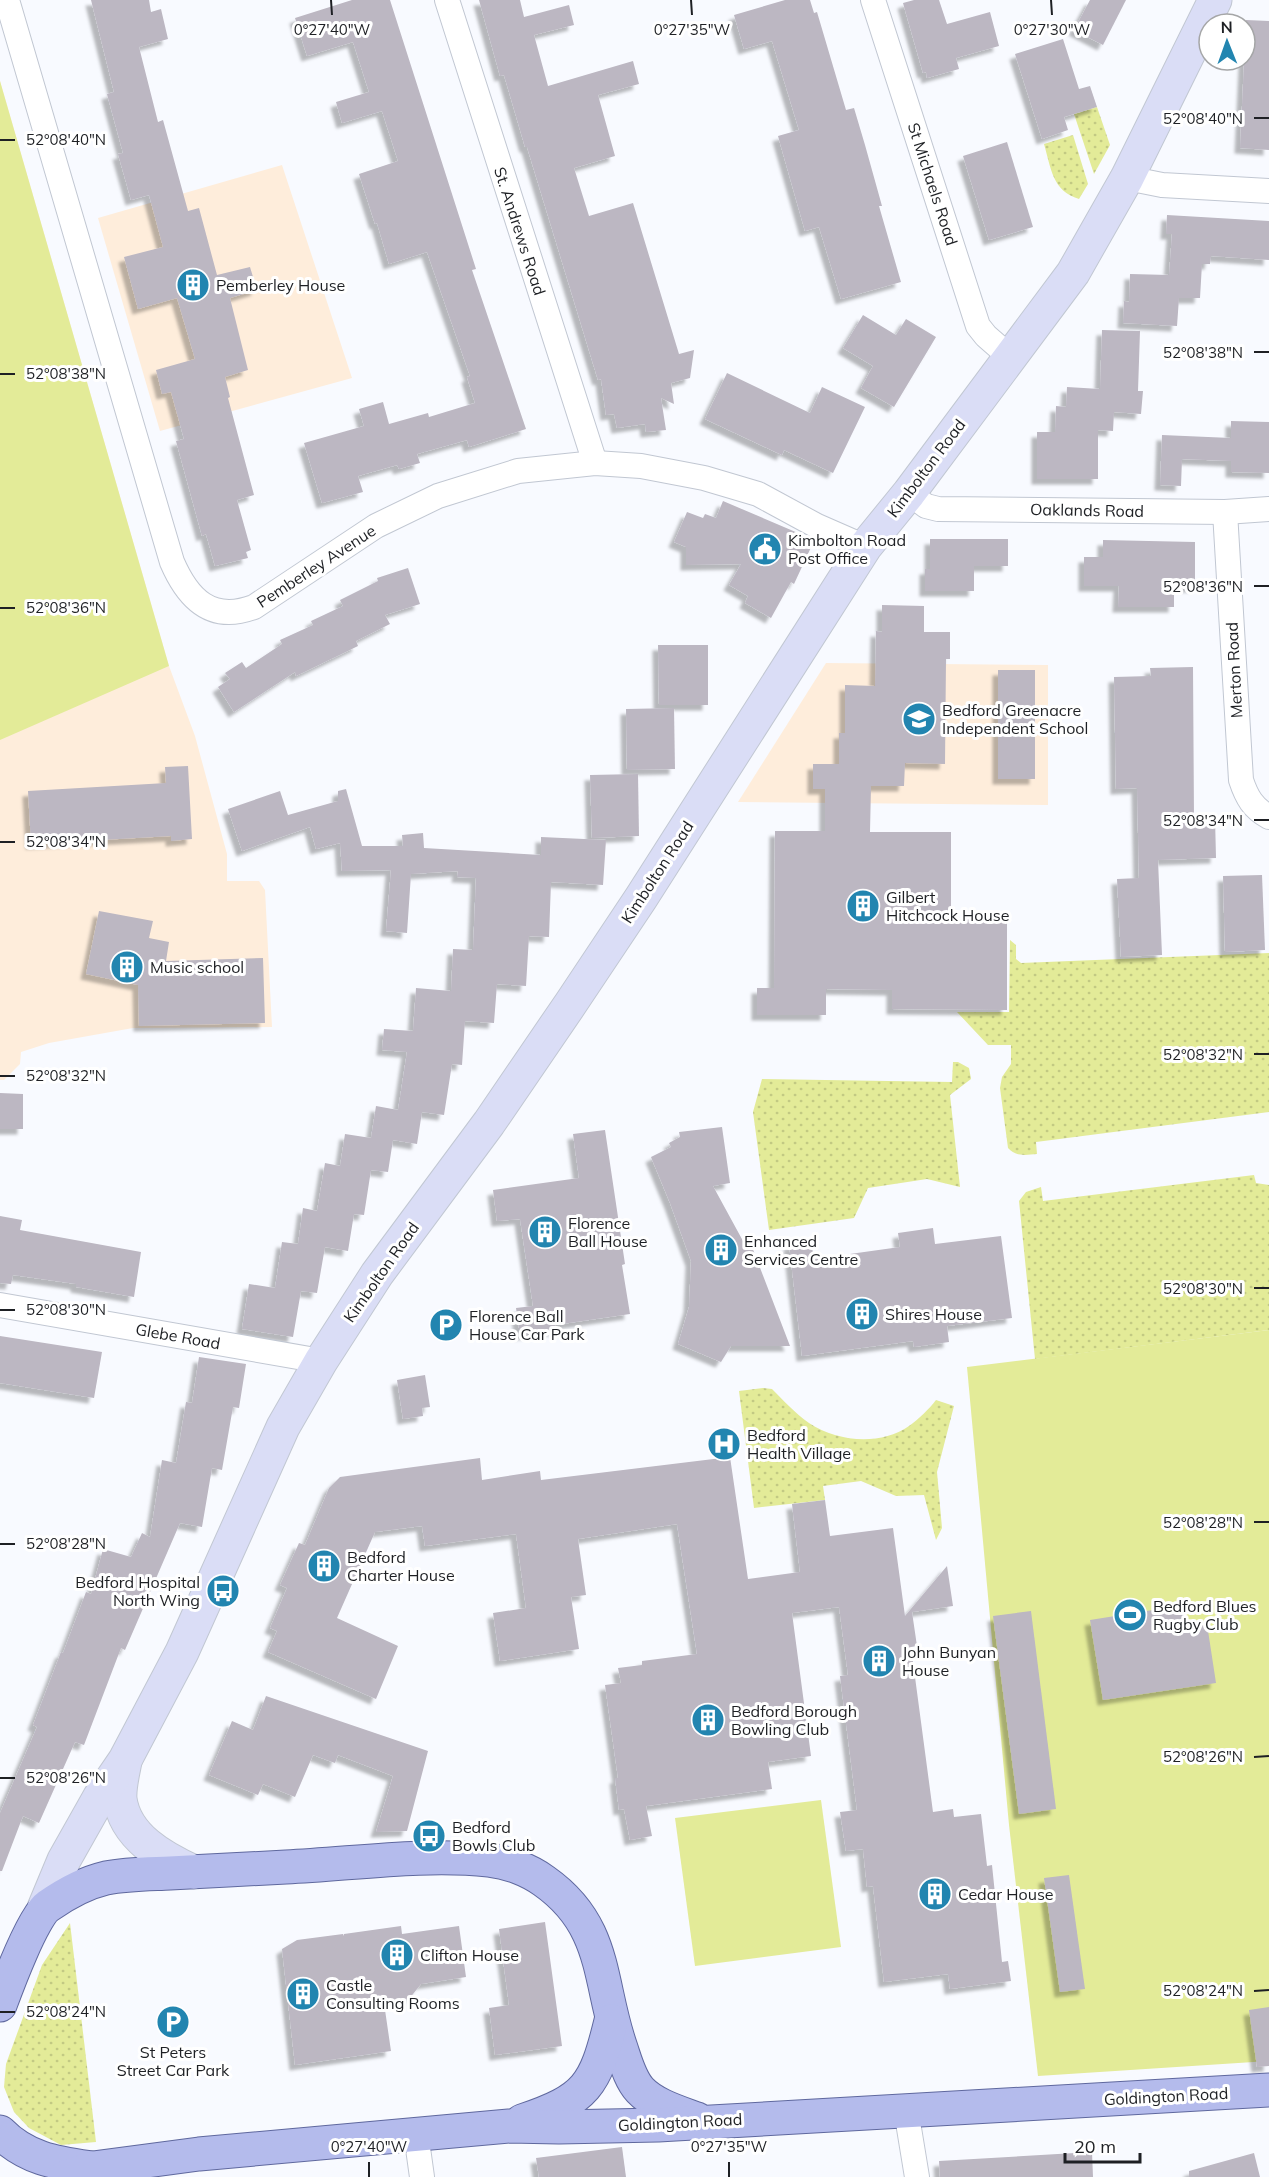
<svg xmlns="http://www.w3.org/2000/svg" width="1269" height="2177" font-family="Mulish,sans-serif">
  <defs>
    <pattern id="grass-dots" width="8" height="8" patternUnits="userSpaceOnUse" patternTransform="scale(1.5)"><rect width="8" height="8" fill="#e3eb98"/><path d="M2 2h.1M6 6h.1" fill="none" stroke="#c2c983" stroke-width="1.8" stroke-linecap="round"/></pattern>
    <filter id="shadow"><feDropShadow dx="-5.5" dy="5.5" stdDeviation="1.5" flood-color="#0004"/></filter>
  </defs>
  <rect width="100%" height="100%" fill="#f8faff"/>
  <!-- education -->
  <g fill="#feeddb">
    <path d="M0,81L169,666L195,736L227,854V881H259L265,890L272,1027L133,1028L49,1043L21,1052L20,1064L4,1080H0Z"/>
    <path d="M282,165L352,378L160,431L98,218Z"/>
    <path d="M826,663L1048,665V805L738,802Z"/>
  </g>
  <!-- grass -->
  <g fill="url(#grass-dots)">
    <path d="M1097,107L1110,145L1094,174L1074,114Z"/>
    <path d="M1073,135L1088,184L1079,199C1052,191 1051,168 1044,144Z"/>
    <path d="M1010,940L1016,945V959L1021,963L1269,953V1112L1036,1142L1037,1154C1026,1155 1016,1157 1008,1148L1000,1088L1002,1077L1011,1064V1045H988L957,1012H1009Z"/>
    <path d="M953,1062H958L969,1068L971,1079L950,1095L960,1187L927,1179L868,1188L854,1218L769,1230L753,1112L762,1079L952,1082Z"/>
    <path d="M1254,1175L1256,1183L1269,1185V1330L1035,1359L1019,1201L1026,1192L1041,1187L1043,1201Z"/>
    <path d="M763,1388L772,1389C784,1401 795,1413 809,1423C838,1442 880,1446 909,1426C919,1419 929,1409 936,1400L954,1406L937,1472L942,1528L936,1540L924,1495L896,1496L861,1481L823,1486L825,1500L754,1508L739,1391Z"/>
    <path d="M70,1923L96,2142L61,2145L29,2128L14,2112L4,2087L6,2064L42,1965Z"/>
  </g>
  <!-- green -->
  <g fill="#e3eb98">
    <path d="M0,81L169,666L0,740Z"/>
    <path d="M1269,1330V2061L1038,2076L1009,1825L967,1367Z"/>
    <path d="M821,1800L841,1947L695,1966L675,1818Z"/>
  </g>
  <!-- building -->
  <g fill="#bcb7c2" filter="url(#shadow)">
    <path d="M91,0H149L151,12L161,9L168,39L139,47L158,122L163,120L188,211L199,208L217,275L250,267L257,290L230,298L248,370L225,377L230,397L228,398L254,495L237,500L251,550L246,552L248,558L215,566L206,534L202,536L176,441L184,439L171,392L162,394L156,370L195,359L177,298L138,309L124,257L163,247L149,195L131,200L118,154L123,153L107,94L114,92Z"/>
    <path d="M352,0H390L476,269L472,270L526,429L469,447L467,440L417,454L420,463L399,469L397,465L358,476L363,492L322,503L304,443L364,426L359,409L383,402L389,424L428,413L429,417L475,403L467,377L470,376L427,252L389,264L377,223L375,224L359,174L398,161L382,111L342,123L336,102L369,92L353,42L307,56L295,18Z"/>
    <path d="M479,0H520L524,17L569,5L574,25L534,35L548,86L633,61L639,84L598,95L615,156L574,168L589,216L633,203L679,354L694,350L690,378L671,383L674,404L661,398L666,430L646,432L645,424L617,428L614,414L606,415L601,379L598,380L527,147H525L504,75L500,76Z"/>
    <path d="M785,0H810L814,13L817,12L846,110L854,108L865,145L882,206H879L901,282L841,299L819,227L805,231L778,136L799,130L772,41L744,49L734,15Z"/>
    <path d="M914,0H939L947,24L990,12L999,46L956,58L959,69L927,78L926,72L923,73L903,3Z"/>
    <path d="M1090,0H1126L1103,45L1074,30Z"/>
    <path d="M1246,20L1269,21V150L1240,148Z"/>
    <path d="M1063,39L1079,89L1090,86L1097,107L1064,117L1068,130L1042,139L1015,54Z"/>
    <path d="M1007,142L1033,227L989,240L963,156Z"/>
    <path d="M1167,215L1269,221V260L1211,256L1210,264H1202L1200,298H1179L1177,326L1123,323L1124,301L1129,302L1130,274L1169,275L1172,234H1166Z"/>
    <path d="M863,315L896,335L906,319L936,337L894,407L861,388L873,366L843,348Z"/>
    <path d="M1102,330L1140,331L1138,391H1143L1141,414L1114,412L1113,431L1098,430V479H1037V432H1055L1056,406L1066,407L1067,387L1100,389Z"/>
    <path d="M727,373L810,413L822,387L865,407L833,473L784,450L782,455L705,419Z"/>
    <path d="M1231,421L1269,422V473L1231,472V461L1182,459L1181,486L1160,485L1162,435L1231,438Z"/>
    <path d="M723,501L798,533L797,536L813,543L794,584L791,582L771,618L745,603L748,596L729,585L741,564L686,565V547L674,542L687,512L703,518L705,514L716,518Z"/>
    <path d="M930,539H1008V566H974V591H925V569H930Z"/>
    <path d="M1103,540L1195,542V587H1174V607H1118L1119,586H1084V557H1103Z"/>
    <path d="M408,568L420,604L385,615L390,624L356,641L358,646L296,676L295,672L234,712L218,687L230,679L225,673L242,662L246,668L282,644L280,640L313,625L311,621L343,606L340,600L378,581L377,578Z"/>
    <path d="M882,605L924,606V632H950V659H946L945,764L905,763L904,786H871L870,832H951V919L1007,920V1010L892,1009V990L826,989V1015H757V988H774L775,831H825V789H813V764H839V733H845V685L875,686L876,631L882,632Z"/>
    <path d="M658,645H708V705H659Z"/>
    <path d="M1193,667L1194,817H1215L1216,858L1158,860L1162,955L1121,957L1117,879L1139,878L1137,788L1116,789L1114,677L1151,676L1150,668Z"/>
    <rect x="998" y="670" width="37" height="109"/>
    <path d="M674,708L675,769L627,770L626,709Z"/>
    <path d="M188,766L192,839L171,841V836L31,844L28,791L166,783L165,767Z"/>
    <path d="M638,774L639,836L592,838L590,775Z"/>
    <path d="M346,789L362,846H403L402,835L423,833L424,848L541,855V837L606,840L603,885L551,882L549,937L529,936L526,986L497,984L494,1023L465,1021L462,1065L452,1064L444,1115L422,1112L417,1144L393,1140L388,1172L371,1170L364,1215L354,1214L348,1251L325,1247L317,1293L301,1291L293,1337L242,1329L249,1284L275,1288L282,1242L298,1244L303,1208L317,1211L325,1163L340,1166L345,1134L371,1138L376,1106L398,1110L407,1052L382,1050L384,1029L413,1031L416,988L451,991L453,949L473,950L476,878L457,877L458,871L411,874L407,933L386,931L391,870L342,871L340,843L316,849L310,827L242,851L228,809L280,791L288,815L338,801V791Z"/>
    <path d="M1262,875L1265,950L1225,952L1223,876Z"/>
    <path d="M99,911L153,921L149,938L169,942L166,961L263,958L265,1023L139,1026L138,985L86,974Z"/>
    <path d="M0,1093L23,1094V1129H0Z"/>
    <path d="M722,1127L730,1183L713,1186L743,1241L749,1239L790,1346H731L721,1362L678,1344L689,1307L691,1261L670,1203L651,1157L671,1147L669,1143L680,1137L679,1132Z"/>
    <path d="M605,1130L625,1264L622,1265L630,1314L555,1325L556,1330L520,1335L516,1308L533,1306L520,1219L497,1221L493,1190L579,1178L573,1134Z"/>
    <path d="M0,1216L22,1220L20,1230L141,1252L134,1297L76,1287V1284L13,1275L11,1284L0,1283Z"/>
    <path d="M933,1228L935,1244L1001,1236L1012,1318L947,1326L949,1342L914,1347L913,1341L802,1356L789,1244L811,1241L814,1259L900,1247L898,1233Z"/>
    <path d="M0,1336L102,1352L94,1398L0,1383Z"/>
    <path d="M199,1357L246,1364L239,1408L233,1407L222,1470L212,1468L202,1527L180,1523L125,1650L121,1648L84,1745L75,1742L39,1823L23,1816L2,1871H0V1813L37,1727L33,1725L61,1652L63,1653L86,1592L91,1594L103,1549L131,1557L142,1533L150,1537L162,1460L176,1463L186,1402L192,1403Z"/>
    <path d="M425,1375L430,1407L422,1408L423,1416L403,1419L397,1380Z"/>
    <path d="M730,1457L748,1579L800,1572L792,1504L825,1500L830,1536L893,1528L905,1616L947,1566L953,1606L912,1612L917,1646L911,1647L933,1812L953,1809L954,1817L981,1814L987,1866L992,1865L1002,1962L1008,1961L1011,1981L950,1989L948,1974L884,1982L873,1886L867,1887L863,1849L846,1851L840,1812L857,1810L840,1676L848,1675L839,1607L792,1613L811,1756L768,1762L772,1789L646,1806L652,1836L630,1840L624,1809L619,1810L615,1778H618L605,1685L621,1683L618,1668L642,1665V1661L697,1654L677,1524L578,1539L586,1595L571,1597L579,1649L500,1661L493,1613L526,1608L516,1534L425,1546L422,1526L375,1532L337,1618L398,1646L376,1699L268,1652L277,1631L270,1628L287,1588L280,1585L299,1543L305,1545L329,1488L340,1477L480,1458L482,1480L540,1471L541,1480Z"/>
    <path d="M1184,1605L1188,1628L1207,1624L1216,1683L1103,1700L1090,1620Z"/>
    <path d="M1031,1611L1056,1809L1019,1814L993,1616Z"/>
    <path d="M266,1696L428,1751L407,1831L376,1832L393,1776L338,1755L335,1763L313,1755L295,1797L263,1784L258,1795L209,1775L232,1721L253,1730Z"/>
    <path d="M1069,1875L1085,1989L1060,1992L1044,1878Z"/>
    <path d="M545,1922L562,2046L495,2055L489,2008L509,2005L499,1929Z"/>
    <path d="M401,1926L402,1934L459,1926L466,1977L421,1984L409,1999L384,2003L391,2051L295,2065L282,1949L297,1940L343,1934V1936L344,1934Z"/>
    <path d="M1269,2007V2066L1257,2067L1249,2010Z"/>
    <path d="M622,2147L626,2177H539L536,2158Z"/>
    <path d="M1092,2152L1093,2177H940L939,2161Z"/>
    <path d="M1254,2153L1260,2177H1189V2171Z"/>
  </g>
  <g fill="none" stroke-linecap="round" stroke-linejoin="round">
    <defs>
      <g id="street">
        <path d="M7,0L172,562C188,599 211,623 254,607L376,526L438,496L518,471L595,463L641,466L704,478L758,494L817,526L865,547"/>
        <path d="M447,0L595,463"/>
        <path d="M873,0L978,326L986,336L1010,357"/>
        <path d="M1127,178L1162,185L1269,191"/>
        <path d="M909,493L926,506L938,509L1225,512L1269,509"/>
        <path d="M1225,512L1241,780C1247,798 1253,808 1269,817"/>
        <path d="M0,1305L321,1361"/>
        <path d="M906,2110L917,2177"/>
        <path d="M416,2134L422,2177"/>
      </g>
      <g id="secondary">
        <path d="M125,1761C123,1773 119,1787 120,1799C125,1837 163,1858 194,1872"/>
        <path d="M44,1908L64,1860L99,1798L125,1760L182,1652L283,1427L321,1361L377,1274L489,1123L571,1003L641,898L865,547L909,493L1073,273L1127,178L1215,0"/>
      </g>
      <g id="primary">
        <path d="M0,2005C7,1986 33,1916 48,1906C65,1894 85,1883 106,1878C127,1874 149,1874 170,1873C209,1871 247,1869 286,1867C352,1864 423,1853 489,1860C508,1862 529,1870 544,1881C608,1926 598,1983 621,2048C626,2063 630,2079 640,2090C654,2105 678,2112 697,2119"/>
        <path d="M522,2121C587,2099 595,2086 611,2021"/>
        <path d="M0,2132C26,2159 57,2163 91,2168"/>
        <path d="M65,2177L93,2168L199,2154L509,2126L559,2127L658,2125L1269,2090"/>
      </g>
    </defs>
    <!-- street casing -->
    <use href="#street" stroke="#c1c7d2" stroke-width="26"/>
    <!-- secondary casing -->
    <use href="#secondary" stroke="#c1c7d2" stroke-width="35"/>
    <!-- primary casing -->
    <use href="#primary" stroke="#5f689e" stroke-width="35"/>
    <!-- street -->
    <use href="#street" stroke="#fff" stroke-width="24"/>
    <!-- secondary -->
    <use href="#secondary" stroke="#daddf6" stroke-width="33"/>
    <!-- primary -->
    <use href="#primary" stroke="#b4bbec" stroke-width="33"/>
  </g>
  <!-- ticks -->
  <path fill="none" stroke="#1e2024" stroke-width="2" d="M331,0L332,15M691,0L692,15M1051,0L1052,15M1254,118H1269M0,140H15M1254,352H1269M0,374H15M1254,586H1269M0,608H15M1254,820H1269M0,842H15M1254,1054H1269M0,1076H15M1254,1288H1269M0,1310H15M1254,1522H1269M0,1544H15M1254,1757L1269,1756M0,1778H15M1254,1991L1269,1990M0,2012H15M369,2162V2177M729,2162V2177"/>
  <!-- icons -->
  <defs>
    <symbol id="building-disc" viewBox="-11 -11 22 22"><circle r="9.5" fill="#2285b0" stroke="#fff"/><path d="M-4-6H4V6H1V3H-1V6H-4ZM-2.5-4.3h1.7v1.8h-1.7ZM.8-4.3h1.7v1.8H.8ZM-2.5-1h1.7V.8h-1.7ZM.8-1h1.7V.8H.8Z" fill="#fff"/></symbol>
    <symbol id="civic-disc" viewBox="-11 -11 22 22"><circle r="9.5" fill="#2285b0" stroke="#fff"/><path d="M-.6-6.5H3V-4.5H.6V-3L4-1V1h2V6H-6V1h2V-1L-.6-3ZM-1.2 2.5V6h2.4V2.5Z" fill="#fff"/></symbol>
    <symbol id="school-disc" viewBox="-11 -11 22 22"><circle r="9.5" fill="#2285b0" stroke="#fff"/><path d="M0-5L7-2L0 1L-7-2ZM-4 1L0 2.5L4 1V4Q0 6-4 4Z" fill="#fff"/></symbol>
    <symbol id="parking-disc" viewBox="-11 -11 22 22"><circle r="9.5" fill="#2285b0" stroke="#fff"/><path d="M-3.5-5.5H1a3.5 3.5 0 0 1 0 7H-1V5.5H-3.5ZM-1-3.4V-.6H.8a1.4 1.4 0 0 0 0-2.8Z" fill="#fff"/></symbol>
    <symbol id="hospital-disc" viewBox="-11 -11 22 22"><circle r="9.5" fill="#2285b0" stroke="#fff"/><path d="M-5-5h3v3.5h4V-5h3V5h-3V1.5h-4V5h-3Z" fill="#fff"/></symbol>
    <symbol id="bus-disc" viewBox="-11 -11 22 22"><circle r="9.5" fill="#2285b0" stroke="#fff"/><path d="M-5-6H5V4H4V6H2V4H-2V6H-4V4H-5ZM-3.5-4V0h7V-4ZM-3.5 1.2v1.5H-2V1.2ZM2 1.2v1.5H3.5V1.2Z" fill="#fff"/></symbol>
    <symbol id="stadium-disc" viewBox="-11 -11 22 22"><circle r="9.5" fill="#2285b0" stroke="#fff"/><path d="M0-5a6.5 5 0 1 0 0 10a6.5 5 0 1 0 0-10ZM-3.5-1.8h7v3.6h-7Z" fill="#fff"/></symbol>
  </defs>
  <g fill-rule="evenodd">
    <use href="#building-disc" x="174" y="266" width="38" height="38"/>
    <use href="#civic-disc" x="746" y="530" width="38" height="38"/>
    <use href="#school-disc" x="900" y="700" width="38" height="38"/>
    <use href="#building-disc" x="844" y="887" width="38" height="38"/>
    <use href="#building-disc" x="108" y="948" width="38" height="38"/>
    <use href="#building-disc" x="526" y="1213" width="38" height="38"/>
    <use href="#building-disc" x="702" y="1231" width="38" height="38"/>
    <use href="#building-disc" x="843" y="1295" width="38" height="38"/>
    <use href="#parking-disc" x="427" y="1306" width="38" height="38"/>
    <use href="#hospital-disc" x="705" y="1425" width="38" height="38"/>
    <use href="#building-disc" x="305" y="1547" width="38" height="38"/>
    <use href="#bus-disc" x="204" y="1572" width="38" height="38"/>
    <use href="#stadium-disc" x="1111" y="1596" width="38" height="38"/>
    <use href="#building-disc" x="860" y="1642" width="38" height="38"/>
    <use href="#building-disc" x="689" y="1701" width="38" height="38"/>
    <use href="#bus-disc" x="410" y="1817" width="38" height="38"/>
    <use href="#building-disc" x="916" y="1875" width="38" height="38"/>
    <use href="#building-disc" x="378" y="1936" width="38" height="38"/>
    <use href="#building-disc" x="284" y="1975" width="38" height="38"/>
    <use href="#parking-disc" x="154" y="2003" width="38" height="38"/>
  </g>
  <g text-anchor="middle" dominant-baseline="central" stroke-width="6" stroke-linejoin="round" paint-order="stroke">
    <!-- street labels -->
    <g font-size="16" fill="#1e2024" stroke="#fff">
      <text transform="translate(933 184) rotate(72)">St Michaels Road</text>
      <text transform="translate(520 231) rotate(72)">St. Andrews Road</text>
      <text transform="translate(926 468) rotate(-53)">Kimbolton Road</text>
      <text transform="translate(1087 510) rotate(1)">Oaklands Road</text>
      <text transform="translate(316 566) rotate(-33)">Pemberley Avenue</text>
      <text transform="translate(1234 670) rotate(-93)">Merton Road</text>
      <text transform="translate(657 872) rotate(-57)">Kimbolton Road</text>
      <text transform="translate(381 1272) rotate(-55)">Kimbolton Road</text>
      <text transform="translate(178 1336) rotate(10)">Glebe Road</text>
      <text transform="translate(1166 2096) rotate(-3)">Goldington Road</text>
      <text transform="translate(680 2122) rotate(-3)">Goldington Road</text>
    </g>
    <!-- poi labels -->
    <g font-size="16" fill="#1e2024" stroke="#fff" text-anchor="start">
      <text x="216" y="285">Pemberley House</text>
      <text x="788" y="540">Kimbolton Road<tspan x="788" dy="18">Post Office</tspan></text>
      <text x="942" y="710">Bedford Greenacre<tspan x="942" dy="18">Independent School</tspan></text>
      <text x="886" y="897">Gilbert<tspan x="886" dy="18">Hitchcock House</tspan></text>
      <text x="150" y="967">Music school</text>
      <text x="568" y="1223">Florence<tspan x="568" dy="18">Ball House</tspan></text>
      <text x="744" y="1241">Enhanced<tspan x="744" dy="18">Services Centre</tspan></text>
      <text x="885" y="1314">Shires House</text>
      <text x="469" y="1316">Florence Ball<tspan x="469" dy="18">House Car Park</tspan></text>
      <text x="747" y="1435">Bedford<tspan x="747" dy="18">Health Village</tspan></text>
      <text x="347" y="1557">Bedford<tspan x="347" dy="18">Charter House</tspan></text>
      <text x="200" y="1582" text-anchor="end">Bedford Hospital<tspan x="200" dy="18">North Wing</tspan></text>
      <text x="1153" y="1606">Bedford Blues<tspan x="1153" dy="18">Rugby Club</tspan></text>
      <text x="902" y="1652">John Bunyan<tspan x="902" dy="18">House</tspan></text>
      <text x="731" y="1711">Bedford Borough<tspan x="731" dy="18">Bowling Club</tspan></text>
      <text x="452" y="1827">Bedford<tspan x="452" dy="18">Bowls Club</tspan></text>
      <text x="958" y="1894">Cedar House</text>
      <text x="420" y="1955">Clifton House</text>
      <text x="326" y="1985">Castle<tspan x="326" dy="18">Consulting Rooms</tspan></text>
      <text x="173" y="2052" text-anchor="middle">St Peters<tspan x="173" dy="18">Street Car Park</tspan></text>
    </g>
  </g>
  <g font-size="15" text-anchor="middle" fill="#1e2024" stroke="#fff" stroke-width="6" stroke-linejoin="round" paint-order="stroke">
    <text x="332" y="35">0°27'40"W</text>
    <text x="692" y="35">0°27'35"W</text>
    <text x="1052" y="35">0°27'30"W</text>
    <text x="1203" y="124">52°08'40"N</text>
    <text x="66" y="145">52°08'40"N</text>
    <text x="1203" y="358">52°08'38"N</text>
    <text x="66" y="379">52°08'38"N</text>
    <text x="1203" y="592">52°08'36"N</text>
    <text x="66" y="613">52°08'36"N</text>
    <text x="1203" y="826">52°08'34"N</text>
    <text x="66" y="847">52°08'34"N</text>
    <text x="1203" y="1060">52°08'32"N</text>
    <text x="66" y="1081">52°08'32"N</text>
    <text x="1203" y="1294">52°08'30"N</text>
    <text x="66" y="1315">52°08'30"N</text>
    <text x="1203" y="1528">52°08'28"N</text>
    <text x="66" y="1549">52°08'28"N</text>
    <text x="1203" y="1762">52°08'26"N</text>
    <text x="66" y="1783">52°08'26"N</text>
    <text x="1203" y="1996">52°08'24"N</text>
    <text x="66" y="2017">52°08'24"N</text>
    <text x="369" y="2152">0°27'40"W</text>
    <text x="729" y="2152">0°27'35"W</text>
  </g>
  <!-- north arrow -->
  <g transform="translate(1227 42) rotate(359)"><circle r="28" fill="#ffffff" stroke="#a5a6a7" stroke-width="1.5"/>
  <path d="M0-4.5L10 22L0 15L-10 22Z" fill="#2285b0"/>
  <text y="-9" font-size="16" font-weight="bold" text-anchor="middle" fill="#1e2024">N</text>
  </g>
  <!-- scale -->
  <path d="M1065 2153v9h75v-9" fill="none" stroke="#1e2024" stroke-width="3"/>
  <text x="1074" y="2153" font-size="18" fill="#1e2024" stroke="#ffffff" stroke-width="4.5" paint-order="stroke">20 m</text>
</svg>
